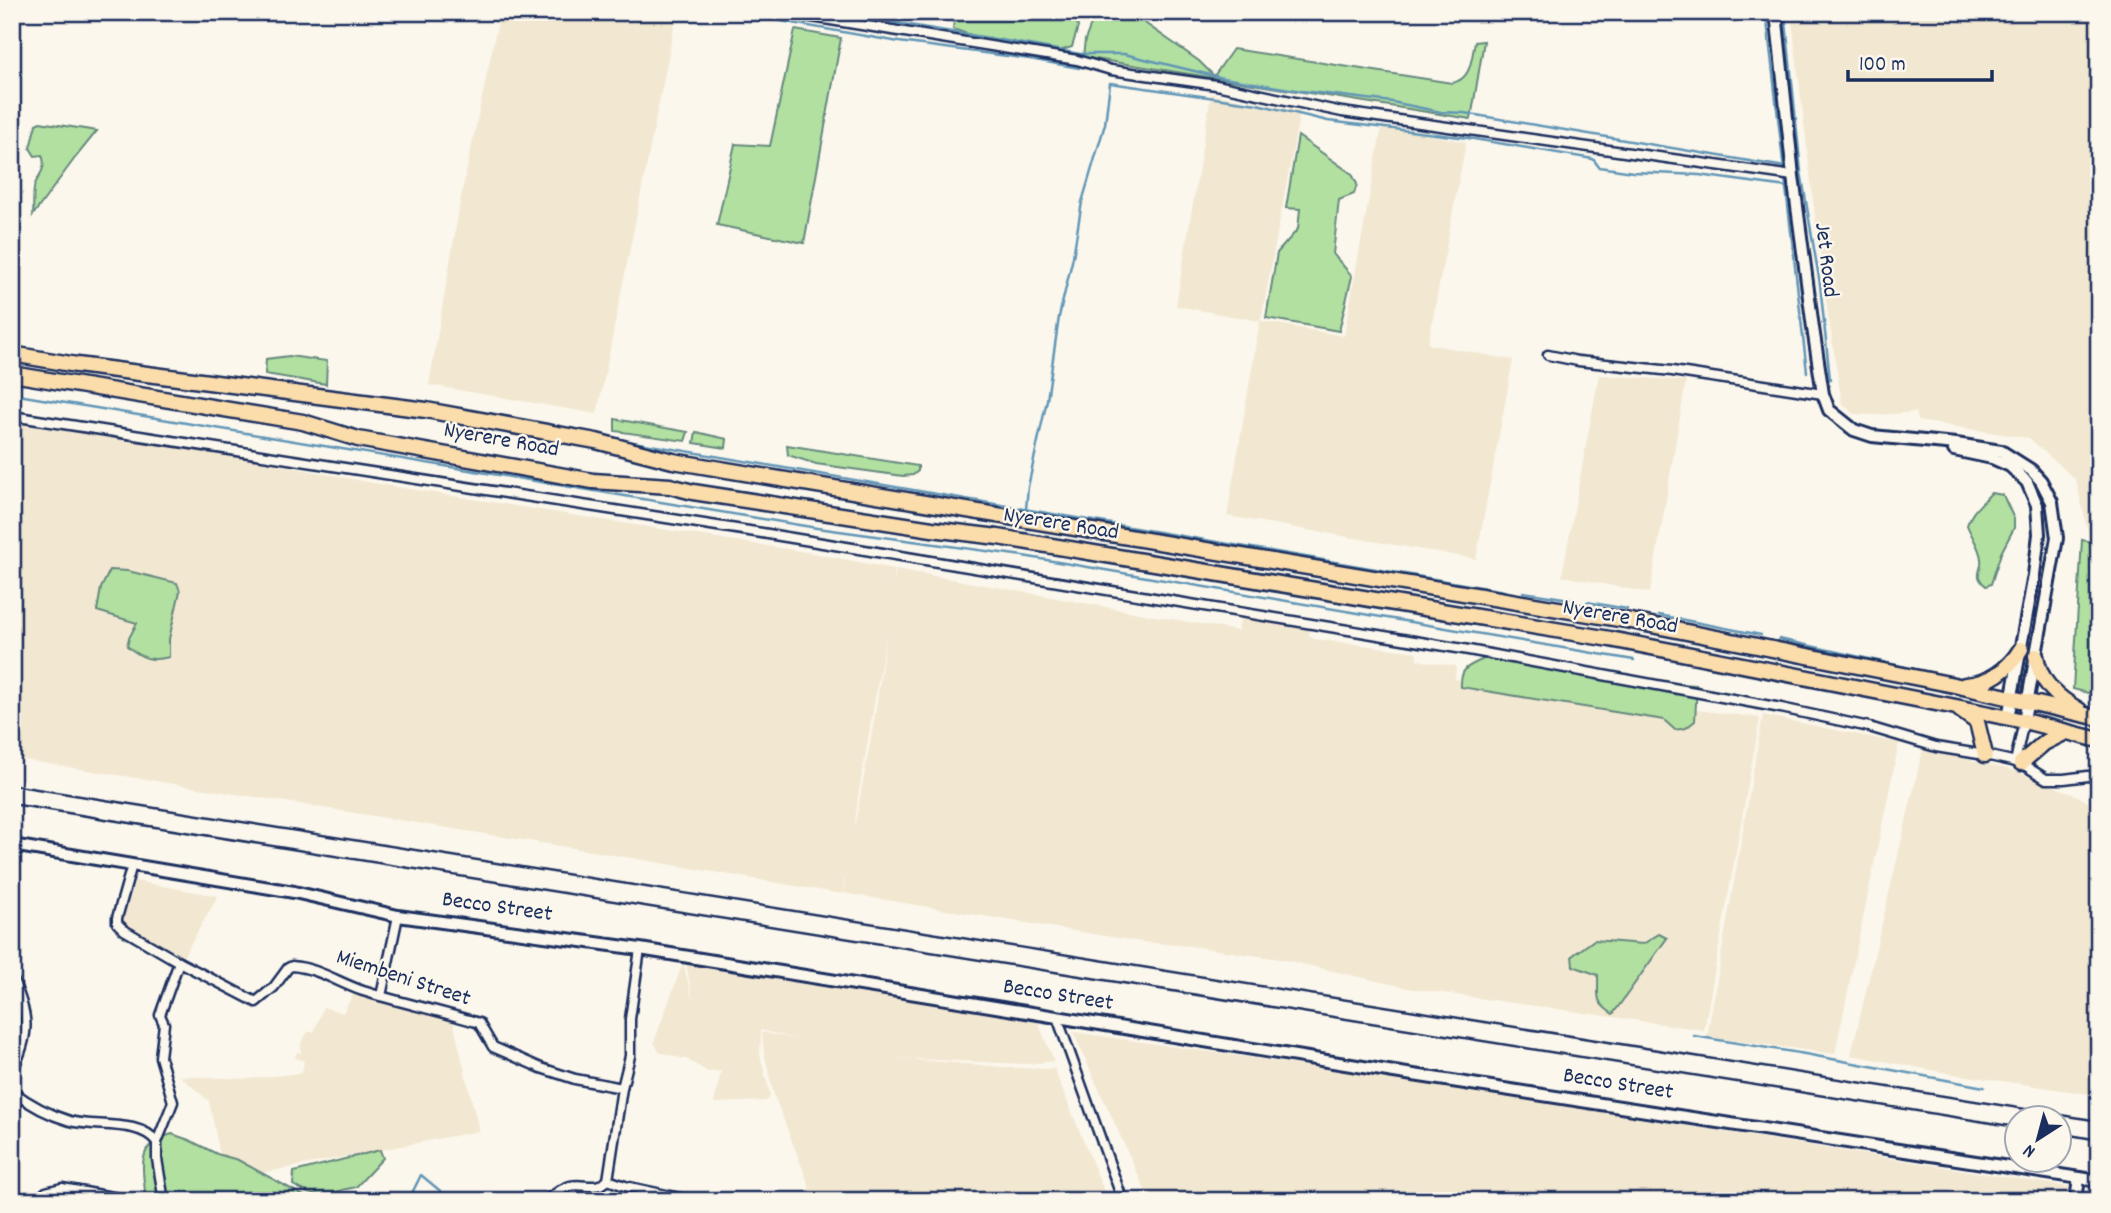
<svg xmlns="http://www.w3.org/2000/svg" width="2111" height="1213" font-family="Dekko,sans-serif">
  <rect width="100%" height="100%" fill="#fbf7ec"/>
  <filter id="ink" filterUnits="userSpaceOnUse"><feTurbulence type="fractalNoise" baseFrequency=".0143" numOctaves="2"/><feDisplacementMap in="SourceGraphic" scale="14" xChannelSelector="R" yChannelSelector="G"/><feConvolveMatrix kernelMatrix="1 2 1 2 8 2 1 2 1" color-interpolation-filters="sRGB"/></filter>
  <g filter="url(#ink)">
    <!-- built -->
    <g fill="#f2e7d1" fill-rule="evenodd">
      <path d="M500,12H677L597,414L429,385L462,192Z"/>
      <path d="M1791,12H2099V687L2073,681L2093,571L2088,532L2076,480L2029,438L1918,421L1916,412L1877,415L1855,414L1842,404L1824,288L1819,241L1820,232L1816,225Z"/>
      <path d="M1211,94L1300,111L1261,321L1344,336L1382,126L1466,142L1428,344L1513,360L1476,559L1227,516L1260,321L1176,306Z"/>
      <path d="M1599,375L1686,381L1650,593L1562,576Z"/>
      <path d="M12,420L207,451L378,484L812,553L895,569L893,587L896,569L1238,631L1241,615L1310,625L1309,636L1314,639L1417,652V660L1456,666L1455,679L1760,718L1704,1030L1408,988L1280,959L1190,946L1142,942L843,893L847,867L842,894L585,850L12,758ZM887,630L875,716L854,830L858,797Z"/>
      <path d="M1763,715L1899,743L1835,1054L1707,1037Z"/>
      <path d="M1923,749L2015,771L2071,793L2085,800L2099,815V1048L2089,1094L1947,1073L1851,1055Z"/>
      <path d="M135,881L218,896L183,957L126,927L122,921Z"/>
      <path d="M686,962L1038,1022L1054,1061L1026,1064L893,1058L1015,1068L1054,1069L1108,1201H810L809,1185L774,1095L764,1052L762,1032L800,1040L761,1030L760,1055L770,1094L769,1099L765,1101L714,1103L721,1071L708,1072L688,1060L659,1052L654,1042L683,963L693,1002Z"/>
      <path d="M355,991L452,1017L479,1131L225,1180L209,1101L180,1076L247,1079L302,1073L304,1061L295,1058L297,1052L301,1053V1043L308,1032H314L323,1007L343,1013Z"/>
      <path d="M1073,1032L1362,1074L2069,1187L2067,1201H1150Z"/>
      <path d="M47,1184L114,1197V1201H36L44,1191Z"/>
    </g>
    <!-- green -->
    <g fill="#b1e0a0" stroke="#66887f" stroke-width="2">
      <path d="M955,12H1074L1078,27L1072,47L1056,52L991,42L953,29Z"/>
      <path d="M1096,12H1129L1199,61L1214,76L1233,49L1452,83C1472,79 1471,59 1475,42L1484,41L1471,119L1083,57L1085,40Z"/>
      <path d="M795,30L841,38L804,243L717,225L735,144L770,146Z"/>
      <path d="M40,122L97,131L75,158L33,215C34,206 32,193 35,184C40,173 47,168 42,155L35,156L30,148L36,124Z"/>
      <path d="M1298,136L1352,174L1357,184L1354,194L1339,200L1333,254L1352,276L1339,331L1266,318L1277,253L1298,229L1300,209L1286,208Z"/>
      <path d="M289,356L327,361L326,384L265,374L266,359Z"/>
      <path d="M615,419L688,432L685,441L615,431Z"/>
      <path d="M696,432L727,439L726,448L694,443Z"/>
      <path d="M787,445L918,466V471L913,475L903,476L816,464L788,455Z"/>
      <path d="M1991,493L2003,495L2014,519V528L2001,553L1991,584L1986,586C1972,574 1983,571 1981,559C1980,547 1971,536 1967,525C1972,510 1982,504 1991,493Z"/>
      <path d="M2082,540L2099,543V696L2073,689Z"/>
      <path d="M110,570L128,571L177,583L180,591L169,639V657C150,662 142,658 127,646L129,638L137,623L97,611L101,588Z"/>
      <path d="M1486,658L1661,690L1676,684L1697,685L1695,721L1686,728L1675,730L1664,720L1461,687C1460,667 1469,666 1486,658Z"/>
      <path d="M1659,934L1667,938L1613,1014C1593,1001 1599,996 1598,975L1573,966L1572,956L1594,940L1643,944Z"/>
      <path d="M172,1134L189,1140L217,1154L238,1160L313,1201H146C145,1180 135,1152 157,1140L156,1139Z"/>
      <path d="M380,1150L383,1158L356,1187L342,1190L325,1197L308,1193L293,1185L294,1172Z"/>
    </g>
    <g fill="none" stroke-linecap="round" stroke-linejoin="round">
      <!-- stream -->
      <g stroke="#6296b7" stroke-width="2.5">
        <path d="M730,12L899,42L1030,59L1079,68"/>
        <path d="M830,12L1007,41L1080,54H1124L1223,78L1302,91L1392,102L1441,112L1464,113L1785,167"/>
        <path d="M1766,12L1807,372"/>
        <path d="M1785,12L1801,172L1820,284L1830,380"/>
        <path d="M12,347L37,351"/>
        <path d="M12,394L817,528L1023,556L1634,660"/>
        <path d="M621,440L1504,591"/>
        <path d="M1026,509L1028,487L1047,400L1059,317L1073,257L1082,202L1105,124L1110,83L1257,104L1328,121L1468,138L1593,159L1599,167L1633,172L1699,175L1787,187"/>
        <path d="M1523,592L1570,599"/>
        <path d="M1587,602L1627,609"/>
        <path d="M1659,615L1761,635"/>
        <path d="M1779,639L1964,680"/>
        <path d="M1988,685L2008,690"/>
        <path d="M2032,695L2053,700"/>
        <path d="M2083,706L2099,710"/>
        <path d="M142,936L169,952"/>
        <path d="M1694,1036L1805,1054L1984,1087"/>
        <path d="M170,1119L175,1106"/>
        <path d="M615,1159L619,1134"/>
        <path d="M193,1201C207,1190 234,1196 250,1201"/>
        <path d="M408,1201L421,1175L450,1199"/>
      </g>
      <defs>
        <g id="street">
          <path d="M781,12L1077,60L1111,70L1216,85L1342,112L1793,176"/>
          <path d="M1548,355L1578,361L1672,371L1823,394"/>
          <path d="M12,416L762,533L1463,649L1781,708L1869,727L1936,747L1985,755L2021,763L2046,779H2064L2088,776L2099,778"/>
          <path d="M2015,762L2024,721"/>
          <path d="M132,865L117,918V923L124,930L179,962L160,1015L164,1024L160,1057L173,1102L157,1142V1159L164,1201"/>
          <path d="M179,962L256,1002L274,987L288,968L292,966C318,968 339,983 363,991C402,1003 441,1011 479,1023L493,1047L541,1068L575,1079L622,1088"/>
          <path d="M12,978C29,1015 31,1034 12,1071"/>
          <path d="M381,996L398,916"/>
          <path d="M1057,1017L1123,1201"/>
          <path d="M12,1091C29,1104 50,1115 70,1121C97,1128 139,1119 157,1142"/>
          <path d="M608,1180L622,1088L630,1056V1019L640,949"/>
          <path d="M608,1180L625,1186L694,1201"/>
          <path d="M36,1201L46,1192L62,1188L135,1201"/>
          <path d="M449,1201H452"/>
          <path d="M546,1201C553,1195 562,1188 570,1186C584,1183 597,1191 608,1180"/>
        </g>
        <g id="secondary">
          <path d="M1776,12L1793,176L1813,328L1823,394L1829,410L1854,430L1872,436L1956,444L2001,451L2031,470L2041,481L2052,502L2057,538L2024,721"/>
          <path d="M1954,450L1992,458L2010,466L2027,482L2037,505L2039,534L2034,575L2008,718"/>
          <path d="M12,845L294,892L398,916L640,949L1394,1072L2099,1181"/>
          <path d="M2076,1201L2079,1178"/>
        </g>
        <g id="highway">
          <path d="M12,354L77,365L426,410L596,441L673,461L1631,621L1954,685L2099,718"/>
          <path d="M12,374L303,422L358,439L593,481L670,486L693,492L932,529L998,537L1610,639L1956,707L2024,721L2099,740"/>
          <path d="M2036,656C2040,682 2056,697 2079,710"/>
          <path d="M1965,685C1989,684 2009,669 2021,649"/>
          <path d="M1960,710L1977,722L1985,755"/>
          <path d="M2021,763L2044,743L2066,732"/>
        </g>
      </defs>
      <!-- street casing -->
      <use href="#street" stroke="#1b2f5e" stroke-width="13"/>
      <!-- secondary casing -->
      <use href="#secondary" stroke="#1b2f5e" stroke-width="16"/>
      <!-- highway casing -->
      <use href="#highway" stroke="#1b2f5e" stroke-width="19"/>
      <!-- street -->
      <use href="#street" stroke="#fbf7ec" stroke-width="8"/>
      <!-- secondary -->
      <use href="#secondary" stroke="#fbf7ec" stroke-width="10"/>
      <!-- highway -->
      <use href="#highway" stroke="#fbdcab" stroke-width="14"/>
      <!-- rail -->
      <g stroke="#1b2f5e" stroke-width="2.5">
        <path d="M12,785L2099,1121"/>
        <path d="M12,804L2016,1127"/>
        <path d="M2058,1133L2099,1140"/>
      </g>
    </g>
  </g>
  <g text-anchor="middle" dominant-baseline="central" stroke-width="5" stroke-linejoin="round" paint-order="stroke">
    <!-- street labels -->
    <g font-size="23" fill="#1b2f5e" stroke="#fbf7ec">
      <text transform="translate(1825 260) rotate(83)">Jet Road</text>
      <text transform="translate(501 441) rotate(10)">Nyerere Road</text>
      <text transform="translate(1061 525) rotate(9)">Nyerere Road</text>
      <text transform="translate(1620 618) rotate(10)">Nyerere Road</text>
      <text transform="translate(497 908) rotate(8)">Becco Street</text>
      <text transform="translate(403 979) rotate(18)">Miembeni Street</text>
      <text transform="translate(1058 996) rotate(9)">Becco Street</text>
      <text transform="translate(1618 1085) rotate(9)">Becco Street</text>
    </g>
  </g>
  <!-- margin -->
  <rect width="2111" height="1213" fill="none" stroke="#fbf7ec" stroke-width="42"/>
  <rect x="21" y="21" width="2069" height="1171" fill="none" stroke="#1b2f5e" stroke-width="2.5" filter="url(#ink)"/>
  <!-- north arrow -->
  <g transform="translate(2038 1139) rotate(216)"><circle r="33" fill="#fbf7ec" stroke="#a1a7b3" stroke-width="2"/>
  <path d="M0-5L12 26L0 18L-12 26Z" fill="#1b2f5e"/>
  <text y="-10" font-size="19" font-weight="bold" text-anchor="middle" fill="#1b2f5e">N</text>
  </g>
  <!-- scale -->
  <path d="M1848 70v10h144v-10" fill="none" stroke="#1b2f5e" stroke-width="3.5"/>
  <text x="1859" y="70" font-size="21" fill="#1b2f5e" stroke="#fbf7ec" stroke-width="5" paint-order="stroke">100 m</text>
</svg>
